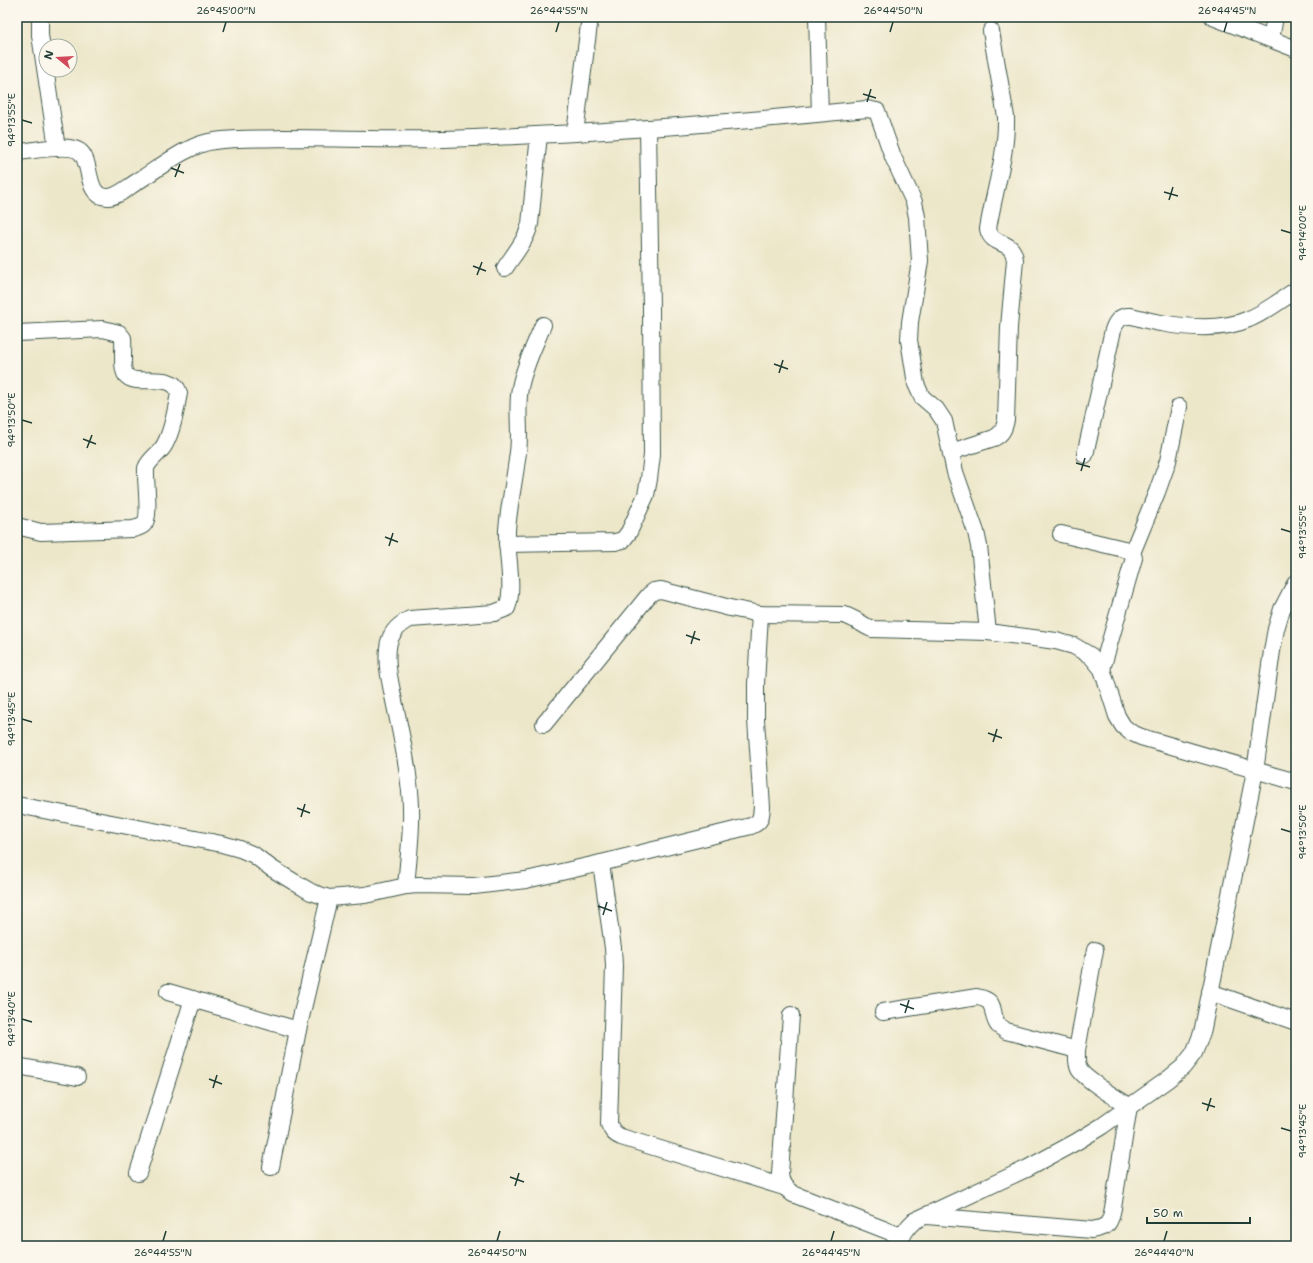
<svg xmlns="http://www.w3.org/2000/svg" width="1313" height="1263" font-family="'Shantell Sans',sans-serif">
  <rect width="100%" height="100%" fill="#fbf7ec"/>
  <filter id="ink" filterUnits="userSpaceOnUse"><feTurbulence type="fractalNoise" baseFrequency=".025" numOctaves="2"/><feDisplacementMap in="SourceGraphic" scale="8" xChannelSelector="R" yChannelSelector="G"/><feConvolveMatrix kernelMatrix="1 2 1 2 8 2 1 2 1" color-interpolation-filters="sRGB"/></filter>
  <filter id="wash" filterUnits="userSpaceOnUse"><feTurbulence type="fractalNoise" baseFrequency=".012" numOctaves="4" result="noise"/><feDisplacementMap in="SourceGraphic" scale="16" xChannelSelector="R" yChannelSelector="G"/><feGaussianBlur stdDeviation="0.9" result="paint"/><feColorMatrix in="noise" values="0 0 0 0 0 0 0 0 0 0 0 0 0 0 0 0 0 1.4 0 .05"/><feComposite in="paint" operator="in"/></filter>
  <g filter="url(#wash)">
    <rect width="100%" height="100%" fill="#ede7ca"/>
  </g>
  <g filter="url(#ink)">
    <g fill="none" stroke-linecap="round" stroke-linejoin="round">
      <defs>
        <g id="minor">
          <path d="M40,17V35L57,148"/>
          <path d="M817,17L820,113"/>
          <path d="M1213,17L1296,49"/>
          <path d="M1271,39L1275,17"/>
          <path d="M575,133L590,17"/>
          <path d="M17,152C32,151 67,143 79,151C93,160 84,198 108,197C117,197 127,188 135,183C158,169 188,144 214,141C237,138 259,139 282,138C336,138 390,140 444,139C488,138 531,135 575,133C673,127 770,119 867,109L877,111L893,157L914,202L917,217L920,261L910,322L909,340L916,384L922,397L936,409L944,421L955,472L976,532L979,546L988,632"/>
          <path d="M505,268C514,254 526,241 530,224L539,135"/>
          <path d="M17,333L103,329L119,333L123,338C124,347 121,369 126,375C135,388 173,370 179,393C176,409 173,429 165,444C160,454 150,458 146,468C145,480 151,517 144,524C142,527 137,528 133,529L41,532L17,526"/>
          <path d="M951,452L994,438C1002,434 1004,429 1006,420L1009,327L1015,260C1013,238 992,248 988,229C994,191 1007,155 1006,117L991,31"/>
          <path d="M1085,455L1113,330C1116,321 1121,315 1131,316C1141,318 1151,322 1161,323C1189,328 1222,331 1249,319C1266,312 1281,300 1296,290"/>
          <path d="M1061,534L1128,550L1132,553L1134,558L1102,669"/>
          <path d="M507,544L615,542L623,540L629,532L640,508L646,495L649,479L652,455L651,308L648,128"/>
          <path d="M1132,553L1157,492L1168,461L1179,407"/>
          <path d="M544,724L649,595L654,591L661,590L730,608L760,614L844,615C855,618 862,625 872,629L988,632L1056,641L1074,646L1091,656L1102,669L1117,716L1123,726L1130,732L1141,737L1296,782"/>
          <path d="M17,805L222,844L240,849L254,855L271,868L294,882L311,892L329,898L365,895L406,886L418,885L474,886L526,880L601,863L751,826C761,822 761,818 762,807L756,720V684L760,614"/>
          <path d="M601,863L613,948L614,966L609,1124C612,1131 614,1134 621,1137L784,1187"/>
          <path d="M406,886C409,852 414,817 409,783C406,754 399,725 393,696C390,681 386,665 388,648C389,634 398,625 410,619L494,613L507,608C515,589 506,552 507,530C509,504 515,478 518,452C521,430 516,409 520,388C524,366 535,345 543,325"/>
          <path d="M168,992L298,1030"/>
          <path d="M1210,992L1296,1022"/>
          <path d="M883,1012L977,997C999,1001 989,1012 998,1025C1000,1027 1004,1029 1006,1031L1077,1050"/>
          <path d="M791,1015L780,1174C781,1184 785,1188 793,1194L901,1236"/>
          <path d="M17,1066L77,1077"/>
          <path d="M271,1167L298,1030L329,898"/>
          <path d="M138,1173L193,999"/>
          <path d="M927,1216L1092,1230C1108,1227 1110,1224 1113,1208L1129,1106C1118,1099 1084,1079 1079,1069C1076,1063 1077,1056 1077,1050L1095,950"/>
          <path d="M898,1246C902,1235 906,1228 914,1221L1028,1168L1076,1142L1102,1126L1167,1080L1183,1067L1194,1053L1202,1033L1255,771L1272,651L1276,629L1282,609L1296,582"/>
        </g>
      </defs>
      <!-- minor casing -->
      <use href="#minor" stroke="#3e564a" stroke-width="18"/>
      <!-- minor -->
      <use href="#minor" stroke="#fff" stroke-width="16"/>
    </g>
  </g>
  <!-- ticks -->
  <path fill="none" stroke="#1f3d34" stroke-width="1.5" d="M223,32L226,22M556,32L559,22M890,32L893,22M1224,32L1227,22M863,94L876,98M867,102L871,89M22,120L32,123M171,168L184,173M175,177L180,164M1164,192L1178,196M1169,200L1173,187M1281,230L1291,233M473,266L486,271M477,275L482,262M774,364L788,369M779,373L783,360M22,420L32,423M83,439L96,444M87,448L92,435M1076,463L1090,467M1081,471L1085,458M1281,529L1291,532M385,537L398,542M389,546L393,533M686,635L700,640M691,644L695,631M22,719L32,722M988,733L1002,738M993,742L997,729M297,808L310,813M301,817L305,804M1281,829L1291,832M598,906L612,911M603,915L607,902M900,1004L914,1009M905,1013L909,1000M22,1019L32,1022M209,1079L222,1084M213,1088L217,1075M1202,1103L1215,1107M1207,1111L1211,1098M1281,1128L1291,1131M510,1177L524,1182M515,1186L519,1173M163,1241L166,1231M497,1241L500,1231M831,1241L834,1231M1164,1241L1167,1231"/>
  <!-- margin -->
  <rect width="1313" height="1263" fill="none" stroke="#fbf7ec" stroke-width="44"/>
  <!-- north arrow -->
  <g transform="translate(58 58) rotate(288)"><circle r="19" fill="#fbf7ec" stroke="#a3ada2"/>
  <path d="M0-3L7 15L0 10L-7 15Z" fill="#d1495b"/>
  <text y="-6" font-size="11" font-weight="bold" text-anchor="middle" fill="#1f3d34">N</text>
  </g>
  <!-- scale -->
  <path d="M1147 1217v6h103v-6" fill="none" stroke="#1f3d34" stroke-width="2"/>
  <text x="1153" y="1217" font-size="12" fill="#1f3d34" stroke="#fbf7ec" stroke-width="3" paint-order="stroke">50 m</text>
  <rect x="22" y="22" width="1269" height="1219" fill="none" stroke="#1f3d34" stroke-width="1.5"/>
  <g font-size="10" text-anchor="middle" fill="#1f3d34">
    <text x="226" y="14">26°45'00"N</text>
    <text x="559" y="14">26°44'55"N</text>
    <text x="893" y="14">26°44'50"N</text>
    <text x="1227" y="14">26°44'45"N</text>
    <text transform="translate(11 120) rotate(-90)" y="4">94°13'55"E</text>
    <text transform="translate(1302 233) rotate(-90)" y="4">94°14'00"E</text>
    <text transform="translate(11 420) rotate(-90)" y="4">94°13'50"E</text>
    <text transform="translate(1302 532) rotate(-90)" y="4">94°13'55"E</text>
    <text transform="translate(11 719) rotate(-90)" y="4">94°13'45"E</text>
    <text transform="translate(1302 832) rotate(-90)" y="4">94°13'50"E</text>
    <text transform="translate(11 1019) rotate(-90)" y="4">94°13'40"E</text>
    <text transform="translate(1302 1131) rotate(-90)" y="4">94°13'45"E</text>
    <text x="163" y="1256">26°44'55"N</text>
    <text x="497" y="1256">26°44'50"N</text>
    <text x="831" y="1256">26°44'45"N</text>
    <text x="1164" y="1256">26°44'40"N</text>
  </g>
</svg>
